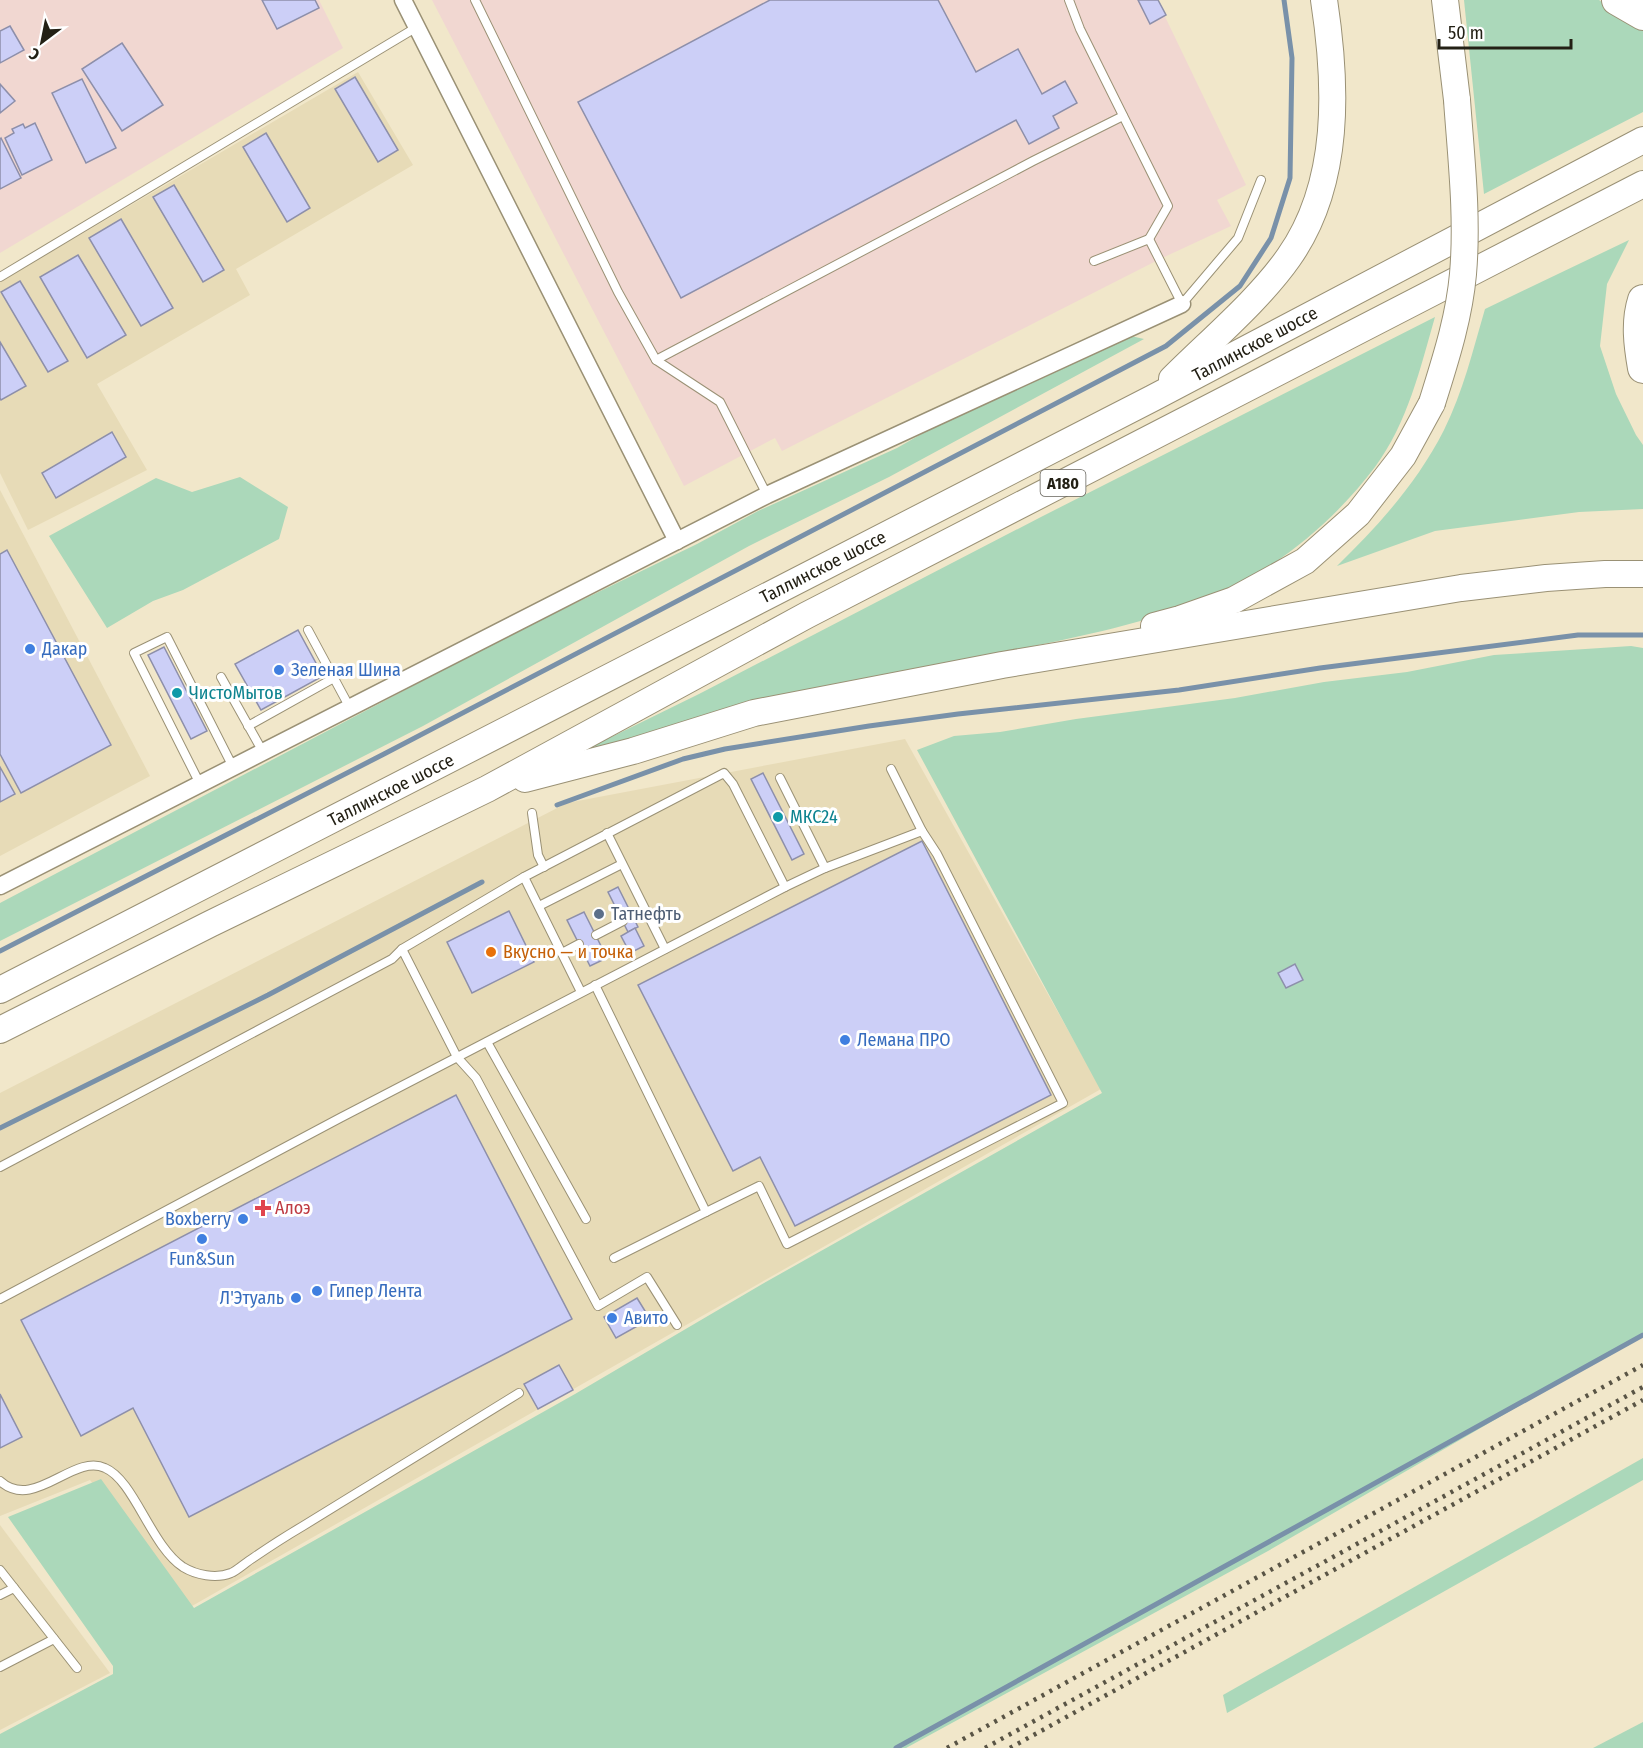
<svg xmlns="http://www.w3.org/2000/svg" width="1643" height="1748" font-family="'Fira Sans Condensed',sans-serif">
  <rect width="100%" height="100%" fill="#f1e7ca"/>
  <!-- built -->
  <g fill="#e7dbb7">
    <path d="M358,72L413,165L236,269L250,295L97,384L147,470L28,530L0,473V282Z"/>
    <path d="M0,490L150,776L0,856Z"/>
    <path d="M905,739L1101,1089L185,1610L90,1480L0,1516V1093L567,803Z"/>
    <path d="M0,1525L110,1673L0,1730Z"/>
  </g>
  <!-- industrial -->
  <g fill="#f1d7d1">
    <path d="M0,0H319L343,48L0,253Z"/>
    <path d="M432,0H1157L1246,185L1217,200L1231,226L1160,259L782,451L775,438L684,486Z"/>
  </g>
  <!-- green -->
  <g fill="#abd8ba">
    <path d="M1464,0H1599L1613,10L1643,26V112L1484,194Z"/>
    <path d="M1629,240L1607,284L1600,346L1616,394L1636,435L1643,445V509L1579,512L1435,531L1337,566C1379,525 1417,483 1444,430C1463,392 1473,350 1485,309Z"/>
    <path d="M1435,317C1420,369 1408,422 1375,467C1338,516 1288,560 1232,587C1178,614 1117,628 1058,641C987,656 915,669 843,683C758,700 675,721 594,754L591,747L699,694L1039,518Z"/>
    <path d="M1131,336L1144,339L889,477L749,546L423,726L0,941V903L502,639L697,544L758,511L897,448L946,420L1026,385L1103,346Z"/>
    <path d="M240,477L288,507L279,539L183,590L153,601L107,628L49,536L156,478L192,492Z"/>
    <path d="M1631,646L1643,648V1334L1268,1551L906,1748H0V1734L113,1674V1666L8,1517L101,1479L194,1608L575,1394L764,1283L1102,1093L917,750L954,736L1000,732L1076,719L1235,698L1324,682L1407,672L1494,655Z"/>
    <path d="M1643,1458V1480L1227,1713L1223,1695Z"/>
    <path d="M1643,1722V1748H1593Z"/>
  </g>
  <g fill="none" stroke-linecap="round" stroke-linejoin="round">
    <!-- stream -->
    <g stroke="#7991a9" stroke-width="5">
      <path d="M557,805L683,759L725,749L869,726L958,714L1179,690L1320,668L1578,635H1643"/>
      <path d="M0,951L384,754L1166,346L1240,286L1271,238L1290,178L1292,58L1284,0"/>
      <path d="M0,1128L268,995L482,882"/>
      <path d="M896,1748L1643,1335"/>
    </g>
  </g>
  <!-- building -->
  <g fill="#cccff7" stroke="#8d8faa" stroke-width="1.5">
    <path d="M262,0H315L319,8L277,29Z"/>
    <path d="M770,0H938L976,72L1018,49L1042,94L1065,81L1077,103L1053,116L1059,128L1029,144L1016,120L681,298L578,102Z"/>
    <path d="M1138,0H1158L1166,15L1150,24Z"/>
    <path d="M10,26L24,50L0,63V31Z"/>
    <path d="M122,43L163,105L122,131L82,69Z"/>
    <path d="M355,77L398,150L378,162L335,89Z"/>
    <path d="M82,79L116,148L86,163L52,93Z"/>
    <path d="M0,84L15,101L0,113Z"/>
    <path d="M35,123L52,160L22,175L5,138L14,133L12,129L23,124L25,128Z"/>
    <path d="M266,133L310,208L287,222L243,147Z"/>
    <path d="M1,138L21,178L0,189V139Z"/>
    <path d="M174,185L224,270L203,282L153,197Z"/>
    <path d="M121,219L173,308L141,326L89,238Z"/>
    <path d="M78,255L126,335L87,358L40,277Z"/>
    <path d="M20,281L68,361L48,372L1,292Z"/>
    <path d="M0,342L26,386L1,400L0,398Z"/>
    <path d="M112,432L126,457L56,498L42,473Z"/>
    <path d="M7,550L111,745L21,793L0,754V554Z"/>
    <path d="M298,630L323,676L261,710L235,664Z"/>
    <path d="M164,647L207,731L191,739L148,655Z"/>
    <path d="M0,767L15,794L0,802Z"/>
    <path d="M763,773L804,854L792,860L751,779Z"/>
    <path d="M922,841L1051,1095L795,1226L760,1157L733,1171L638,985Z"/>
    <path d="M618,887L638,927L628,932L608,892Z"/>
    <path d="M509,911L534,962L472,993L447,942Z"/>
    <path d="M584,912L607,958L590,966L567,920Z"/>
    <path d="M635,928L644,946L630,953L621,936Z"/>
    <path d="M1295,964L1303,980L1286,988L1278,973Z"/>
    <path d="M456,1095L572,1319L189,1517L133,1408L81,1436L21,1320Z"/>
    <path d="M637,1298L650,1319L616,1338L604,1317Z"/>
    <path d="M559,1365L573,1390L538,1409L524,1384Z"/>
    <path d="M0,1394L22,1437L0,1448Z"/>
  </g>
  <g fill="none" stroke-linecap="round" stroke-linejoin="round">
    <defs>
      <g id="lane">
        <path d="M475,0L618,292L656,360L720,402L767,495"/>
        <path d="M1069,0L1080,29L1168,206L1149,239"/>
        <path d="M1094,261L1149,239L1182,304L1238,238L1261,180"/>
        <path d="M0,277L417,27"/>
        <path d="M656,360L1033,161L1123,116"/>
        <path d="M308,630L350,708"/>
        <path d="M221,677L263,752"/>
        <path d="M248,726L334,678"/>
        <path d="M780,778L825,868"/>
        <path d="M200,784L134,653L167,637L233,767"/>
        <path d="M532,813L538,855L544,867"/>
        <path d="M607,833L665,949"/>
        <path d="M524,877L581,992"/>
        <path d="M539,906L622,864"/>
        <path d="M633,916L645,910"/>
        <path d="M596,935L623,921"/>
        <path d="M402,949L457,1057L476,1078L598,1306L647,1277L677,1325"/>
        <path d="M562,953L579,944"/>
        <path d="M595,985L706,1212L614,1258"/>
        <path d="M487,1042L586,1219"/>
        <path d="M0,1167L392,959L402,949L524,877L724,773L733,784L785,887"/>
        <path d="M706,1212L759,1186L787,1244L1063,1103L937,854L922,831L891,769"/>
        <path d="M0,1299L340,1118L785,887L825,868L922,831"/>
        <path d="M0,1481C34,1512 73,1453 105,1468C134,1480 151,1546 183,1567C196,1575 216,1579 231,1573C238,1570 246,1562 253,1558C269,1547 286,1536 303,1526C375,1482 447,1438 519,1393"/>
        <path d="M0,1570L77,1668"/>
        <path d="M0,1595L14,1588"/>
        <path d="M0,1667L54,1639"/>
      </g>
      <g id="street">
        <path d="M403,0L677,541"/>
        <path d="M0,886L767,495L1182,304"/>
      </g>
      <g id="primary">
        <path d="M1445,0L1457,100"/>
        <path d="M1172,379C1210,341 1259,300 1289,257C1341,183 1337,85 1324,0"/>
        <path d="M1154,626L1180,619L1234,600L1305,561L1358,514L1403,456L1432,403"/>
        <path d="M525,779L633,751L754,713L1002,665L1461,588L1546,578L1605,574H1643"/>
        <path d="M0,990L1153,398L1643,140"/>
        <path d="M0,1030L210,924L487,789L807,615L1643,184"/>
      </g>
      <g id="highway">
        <path d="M1617,0L1643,15"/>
        <path d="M1643,300C1636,322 1639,345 1643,368"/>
      </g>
    </defs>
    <!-- lane casing -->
    <use href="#lane" stroke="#9a9175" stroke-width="10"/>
    <!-- street casing -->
    <use href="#street" stroke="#9a9175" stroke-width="19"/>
    <!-- primary casing -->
    <use href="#primary" stroke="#9a9175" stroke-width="28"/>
    <!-- highway casing -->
    <use href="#highway" stroke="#9a9175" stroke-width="32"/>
    <!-- lane -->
    <use href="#lane" stroke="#fff" stroke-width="8"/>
    <!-- street -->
    <use href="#street" stroke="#fff" stroke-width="16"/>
    <!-- primary -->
    <use href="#primary" stroke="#fff" stroke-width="26"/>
    <!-- highway -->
    <use href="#highway" stroke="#fff" stroke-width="30"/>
    <!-- rail -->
    <g stroke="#595445" stroke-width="4.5" stroke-dasharray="3 6" stroke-linecap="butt">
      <path d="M947,1748L1643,1365"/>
      <path d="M985,1748L1643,1387"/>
      <path d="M1010,1748L1643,1400"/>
    </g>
    <defs>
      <path id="primary-bridge" d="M1432,403C1445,361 1459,319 1463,274C1468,216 1461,157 1457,100"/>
    </defs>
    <!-- primary-bridge casing -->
    <use href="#primary-bridge" stroke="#9a9175" stroke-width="28" stroke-linecap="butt"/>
    <!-- primary-bridge -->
    <use href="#primary-bridge" stroke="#fff" stroke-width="26"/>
  </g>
  <!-- markers -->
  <g fill="#3f7fe0" stroke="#fff" stroke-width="2">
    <circle cx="30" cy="649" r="6"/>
    <circle cx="279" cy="670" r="6"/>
    <circle cx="845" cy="1040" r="6"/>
    <circle cx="243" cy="1219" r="6"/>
    <circle cx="202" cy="1239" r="6"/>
    <circle cx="317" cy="1291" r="6"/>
    <circle cx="296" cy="1298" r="6"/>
    <circle cx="612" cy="1318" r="6"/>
  </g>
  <g fill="#0f9aa8" stroke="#fff" stroke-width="2">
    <circle cx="177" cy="693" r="6"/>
    <circle cx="778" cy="817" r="6"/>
  </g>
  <circle fill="#5c6f8a" stroke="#fff" stroke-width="2" cx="599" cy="914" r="6"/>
  <circle fill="#e8710a" stroke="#fff" stroke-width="2" cx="491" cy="952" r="6"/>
  <path fill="#e0444e" stroke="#fff" stroke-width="2" d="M260 1199h6v6h6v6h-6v6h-6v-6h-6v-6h6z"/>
  <g text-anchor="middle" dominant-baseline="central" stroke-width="6" stroke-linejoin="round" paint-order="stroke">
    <!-- shield labels -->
    <rect fill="#fff" stroke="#65635b" stroke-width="1.5" x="1040.5" y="470" width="45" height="26" rx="4.5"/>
    <g font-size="16" font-weight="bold" fill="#232015">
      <text x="1063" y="483">A180</text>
    </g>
    <!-- street labels -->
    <g font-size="18" fill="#232015" stroke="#fff">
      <text transform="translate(1255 344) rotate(-28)">Таллинское шоссе</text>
      <text transform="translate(823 567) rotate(-27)">Таллинское шоссе</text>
      <text transform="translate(391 790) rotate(-27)">Таллинское шоссе</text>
    </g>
    <!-- shop labels -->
    <g font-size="18" fill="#366cbe" stroke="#fff" text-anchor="start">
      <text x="42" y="649">Дакар</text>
      <text x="291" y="670">Зеленая Шина</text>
      <text x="857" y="1040">Лемана ПРО</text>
      <text x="231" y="1219" text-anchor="end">Boxberry</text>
      <text x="202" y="1259" text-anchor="middle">Fun&amp;Sun</text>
      <text x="329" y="1291">Гипер Лента</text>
      <text x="284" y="1298" text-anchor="end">Л'Этуаль</text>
      <text x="624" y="1318">Авито</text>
    </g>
    <!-- culture labels -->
    <g font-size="18" fill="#0d838f" stroke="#fff" text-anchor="start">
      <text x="189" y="693">ЧистоМытов</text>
      <text x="790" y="817">МКС24</text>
    </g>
    <!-- service labels -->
    <g font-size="18" fill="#4e5e75" stroke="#fff" text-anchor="start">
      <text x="611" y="914">Татнефть</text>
    </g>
    <!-- food labels -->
    <g font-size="18" fill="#c56008" stroke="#fff" text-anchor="start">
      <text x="503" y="952">Вкусно — и точка</text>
    </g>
    <!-- health labels -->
    <g font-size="18" fill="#be3a42" stroke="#fff" text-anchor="start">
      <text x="275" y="1208">Алоэ</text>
    </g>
  </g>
  <!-- north arrow -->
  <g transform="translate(42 42) rotate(212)" stroke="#ffffff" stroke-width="4.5" paint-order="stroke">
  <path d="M0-4.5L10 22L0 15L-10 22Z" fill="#232015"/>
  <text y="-9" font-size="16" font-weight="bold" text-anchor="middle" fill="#232015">С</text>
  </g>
  <!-- scale -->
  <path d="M1439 39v9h132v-9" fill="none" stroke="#232015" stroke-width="3"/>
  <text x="1448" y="39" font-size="18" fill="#232015" stroke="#ffffff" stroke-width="4.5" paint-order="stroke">50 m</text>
</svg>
